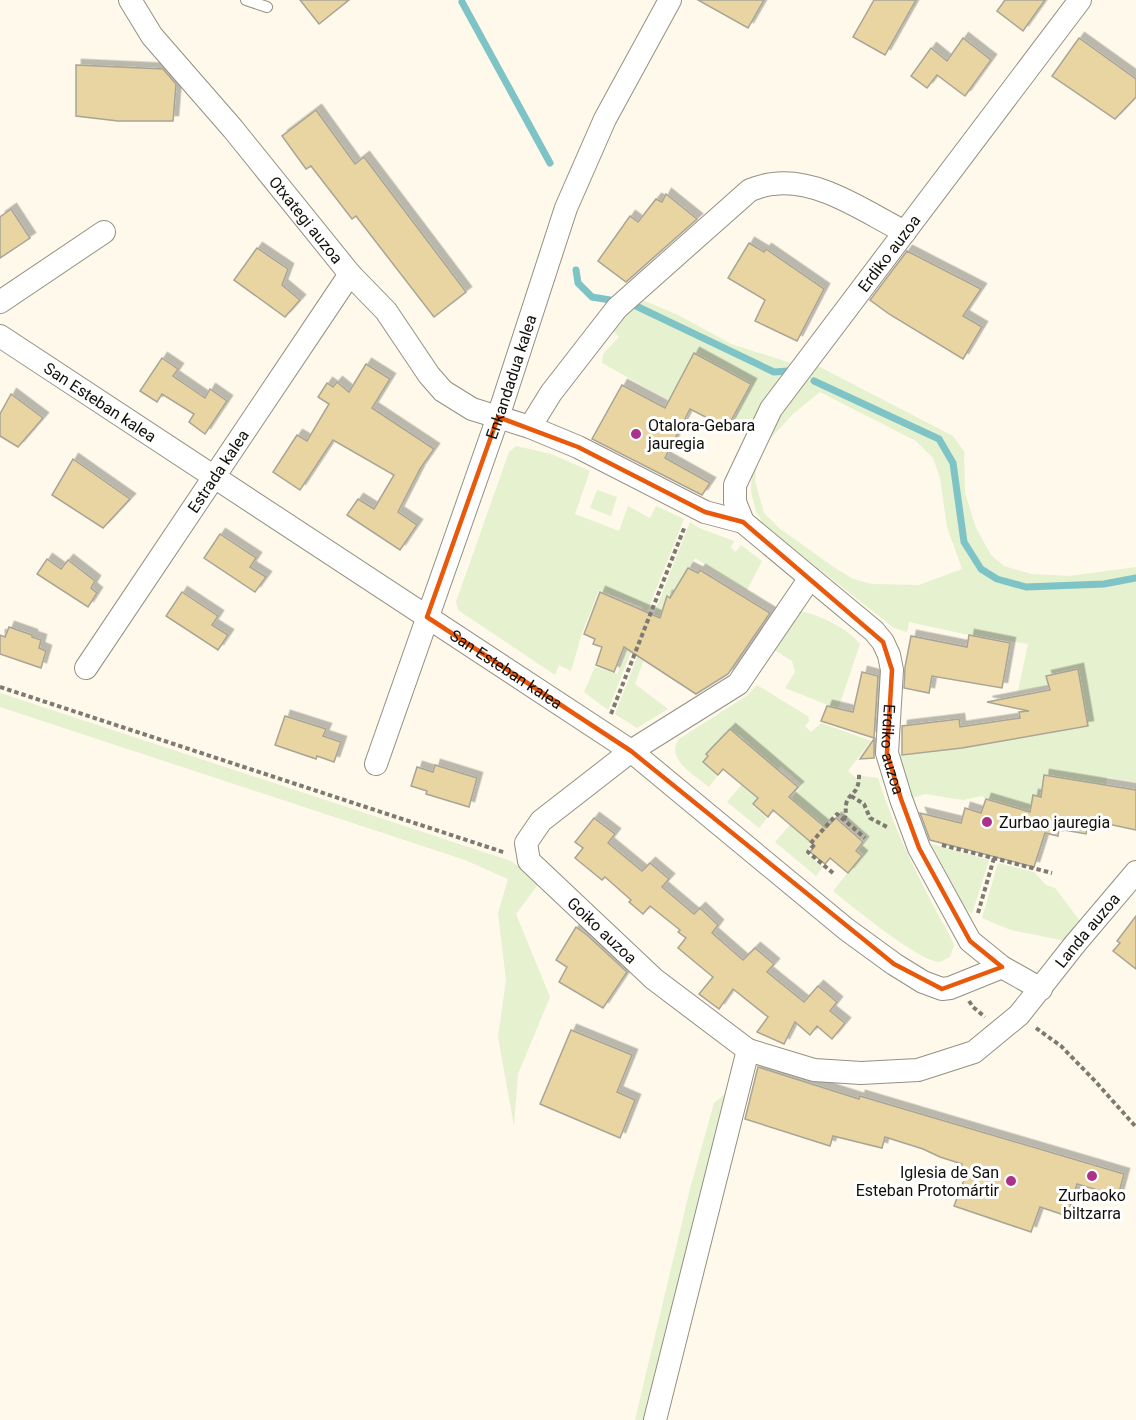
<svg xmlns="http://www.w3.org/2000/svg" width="1136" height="1420" font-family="Roboto,sans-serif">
  <defs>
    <filter id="shadow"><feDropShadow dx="5.5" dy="-5.5" stdDeviation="0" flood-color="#0004"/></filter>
  </defs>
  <rect width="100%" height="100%" fill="#fef9ea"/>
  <!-- green -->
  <g fill="#e5f1cf" fill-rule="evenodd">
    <path d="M638,298L680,316L731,344L794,364L744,435L729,429L751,384L694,353L678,382L683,408L602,363L603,354L619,337L609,327Z"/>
    <path d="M814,364L953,436L964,451L965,493L976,528L991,555L1004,566L1031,574L1069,576L1136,567V782L1107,777L1106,785L1045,775L1041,797L1033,795L1027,826L1012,807L986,799L982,796L963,800L925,794L913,798L897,755L962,748L1088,726L1078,670L1047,676L1049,686L1018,691L1028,644L969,635L909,622L907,632L894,628L766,527L756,512L751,491L752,468L777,421ZM820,392L916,441L933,458L940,478L947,527L962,569L919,585L872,584L853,579L835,568L779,528L764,513L755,481L757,460L767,442L794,413Z"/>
    <path d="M516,446L551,454L590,471L575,514L619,531L628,506L650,518L656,506L684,519L608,710L584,692L595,667L617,674L643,607L599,590L582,633L571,671L559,665L555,675L458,610L456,602L509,452Z"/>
    <path d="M597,490L617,497L611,516L590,508Z"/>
    <path d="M690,522L699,528L734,541L731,548L736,552L741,545L762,561L747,590L695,558L670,598L667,597L635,684L668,709L637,728L615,714Z"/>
    <path d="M799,611C818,614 849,629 860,644L838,709L785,688L795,672L792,661L771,648Z"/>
    <path d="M757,685L809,717L808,719L810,720L805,726L811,732L821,723L871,741L848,771L856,778L863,776L878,778C896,836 924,889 953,942L954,946L950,957L940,962C919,962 852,906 833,891L863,854L858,849L868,837L836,812L809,844L811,846L806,853L823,867L816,876L775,842L803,810L791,799L803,785L781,766L756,795L758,798L752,805L767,818L759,828L727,802L755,769L757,752L740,735L738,736L729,729L706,754L708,756L703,763L718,775L709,787C694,774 665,760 679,739L748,695Z"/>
    <path d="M0,693L511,861L540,882L516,914L550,997L518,1074L514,1126L498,1037L506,980L498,913L508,879L465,860L0,707Z"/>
    <path d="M931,844L989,860L972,914L966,909Z"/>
    <path d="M998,863L1034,872L1046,885L1055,888L1080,921L1066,941L1011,930L982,918Z"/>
    <path d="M725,1094L714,1158L647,1420H635L690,1189L714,1103Z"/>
  </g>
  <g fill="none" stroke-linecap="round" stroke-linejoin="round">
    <!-- stream -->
    <g stroke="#7ec4c7" stroke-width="7">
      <path d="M462,2L550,163"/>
      <path d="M576,270L578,283L592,297L610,300"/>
      <path d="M636,306L774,372L788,371"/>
      <path d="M814,381L939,439L953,463L964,542L981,569L997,579L1026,587L1104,584L1136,578"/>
    </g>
  </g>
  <!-- building -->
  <g fill="#e8d5a1" stroke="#a9a496" stroke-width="1.5" filter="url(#shadow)">
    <path d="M300,0H349L319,24Z"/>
    <path d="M698,0H764L748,28Z"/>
    <path d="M874,0H916L885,55L853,37Z"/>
    <path d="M1005,0H1045L1023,31L997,11Z"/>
    <path d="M963,38L991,60L965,96L937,75L927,88L911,76L931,48L947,61Z"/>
    <path d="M1079,38L1136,79V97L1115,119L1052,76Z"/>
    <path d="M76,65L163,69L176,84L173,121H118L76,116Z"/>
    <path d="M316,110L355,164L364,157L466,292L434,317L356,216L352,219L311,166L306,169L282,136Z"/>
    <path d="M666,194L697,219L626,282L598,261L630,216L638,222L656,199L662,202Z"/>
    <path d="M11,209L30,238L0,258V217Z"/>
    <path d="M749,243L764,252L766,249L824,289L797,341L755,321L765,300L728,278Z"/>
    <path d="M257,248L288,269L282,285L300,300L285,317L234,280Z"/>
    <path d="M907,251L981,289L963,316L982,327L963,359L889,314L870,300Z"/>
    <path d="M694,353L751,384L727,428L690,409L665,458L710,483L702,495L592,439L622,385L665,408Z"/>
    <path d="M162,358L178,369L173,376L205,398L210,389L227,401L205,434L189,422L194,414L162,394L157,402L140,391Z"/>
    <path d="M366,364L390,379L372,408L434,449L420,469L398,512L417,525L400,550L347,515L358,499L374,509L394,475L333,440L300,490L273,472L297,435L307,441L329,404L318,397L327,383L333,387L337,382L349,392Z"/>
    <path d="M11,394L43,418L18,447L0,436V414Z"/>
    <path d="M73,459L130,499L103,528L52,495Z"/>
    <path d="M220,534L256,558L250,567L266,577L255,592L204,558Z"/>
    <path d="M47,559L61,569L68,560L95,581L91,588L97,593L88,607L37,574Z"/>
    <path d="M688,568L698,573L700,570L770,613L728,674L696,694L624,647L614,672L596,665L602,647L593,644L595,639L584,634L600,592L660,618L667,596L670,598Z"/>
    <path d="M182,592L218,616L212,625L228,635L218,650L166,616Z"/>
    <path d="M9,627L32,635V637L41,640L39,648L46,651L41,668L0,654V635L5,637Z"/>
    <path d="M969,635L1010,643L1002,688L932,676L929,693L904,688L905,667L911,636L967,647Z"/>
    <path d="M1078,669L1088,726L962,748L902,755V726L959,719L960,727L1020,718L1019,712L1029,711L987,702L1050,690L1046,676Z"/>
    <path d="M862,672L878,676L874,738L821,721L827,706L853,712Z"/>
    <path d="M285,716L326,729L323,736L341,742L334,762L317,756L316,759L275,745Z"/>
    <path d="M730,729L798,787L789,797L826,828L836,818L863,842L856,851L862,856L848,873L830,858L825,864L810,852L815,846L813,844L773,810L768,817L753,804L758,798L723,769L718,775L703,762L708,756L706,754Z"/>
    <path d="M874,739V758L860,759Z"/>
    <path d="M435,765L477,778L469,807L426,794L427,791L411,786L417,767L433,772Z"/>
    <path d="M1044,775L1136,790V830L1089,820L1086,834L1059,829L1058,836L1045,833L1034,867L930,840L920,813L961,823L965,808L981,813L986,799L1030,812L1033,795L1041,797Z"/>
    <path d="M594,818L615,834L608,843L642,871L650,863L669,879L662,887L694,914L700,908L718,925L712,933L743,960L755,948L774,964L767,972L804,1002L818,986L837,1002L830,1011L845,1023L832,1039L817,1026L810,1035L795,1022L784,1044L757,1032L768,1017L733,989L719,1009L699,994L713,977L678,948L686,938L678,932L680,930L650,906L643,914L629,902L631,900L605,877L602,880L575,858L583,848L575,842Z"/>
    <path d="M1136,916V969L1113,951L1120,943L1117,941Z"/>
    <path d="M576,927L587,935L627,972L603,1008L559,982L567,967L556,960Z"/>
    <path d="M571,1030L632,1055L617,1092L635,1100L620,1138L540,1104Z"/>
    <path d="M758,1067L859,1099L860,1096L1124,1174L1118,1196L1077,1184L1067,1216L1040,1207L1031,1232L954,1206L964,1180L959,1174L962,1164L940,1157L923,1149L885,1137L882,1148L833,1136L830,1146L745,1119Z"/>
  </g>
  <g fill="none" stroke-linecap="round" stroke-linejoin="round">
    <defs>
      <path id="service" d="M246,0L267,7"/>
      <g id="minor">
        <path id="s1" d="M130,0L152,36L233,129L350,274L386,311L429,375L443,391L472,409L530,427L578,447L705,512L743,522L874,631L883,642L889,655L892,670L887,753L901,799L919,848L970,941L1002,967L1041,989"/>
        <path d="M0,302L104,232"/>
        <path id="s2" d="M0,336L631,751L846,929L894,964L923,982L942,989L950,988L1002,967"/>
        <path d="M530,427L551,393L617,308L750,190C757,188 765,184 773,184C819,178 865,212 905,232"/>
        <path id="s3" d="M743,522L735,502V485L771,409L1080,0"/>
        <path id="s4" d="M810,578L738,684L631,751L541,821L526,843L529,861L654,979L748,1050L814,1070L861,1073L918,1070L974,1052L1019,1015L1075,944L1136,872"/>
        <path id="s5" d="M86,668L350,274"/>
        <path id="s6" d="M376,764L498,417L566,208L605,119L670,0"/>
        <path d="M655,1420L748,1050"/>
      </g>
    </defs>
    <!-- service casing -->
    <use href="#service" stroke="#959082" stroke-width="12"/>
    <!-- minor casing -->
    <use href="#minor" stroke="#959082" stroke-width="24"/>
    <!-- path -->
    <g stroke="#7e7a71" stroke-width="4" stroke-dasharray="4.5 3" stroke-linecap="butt">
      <path d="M0,687L506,853"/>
      <path d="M611,714L685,526"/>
      <path d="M851,796L864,804L870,818L887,827"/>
      <path d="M844,820C847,814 845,811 846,805C848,791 860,797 859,772"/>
      <path d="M942,845L1052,873"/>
      <path d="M833,873L808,852L813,846L810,844L837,814L865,838"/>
      <path d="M978,913L994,858"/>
      <path d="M969,1001L973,1007L985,1017"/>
      <path d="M1036,1028L1061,1046L1095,1081L1136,1127"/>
    </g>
    <!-- service -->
    <use href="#service" stroke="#fff" stroke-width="10"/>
    <!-- minor -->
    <use href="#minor" stroke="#fff" stroke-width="22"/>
  </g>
  <!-- marked area -->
  <path fill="none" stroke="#e8590c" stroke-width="4.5" stroke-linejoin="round" d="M498,417L578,447L705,512L743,522L883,642L892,670L887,753L901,799L919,848L970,941L1002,967L942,989L894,964L631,751L427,617Z"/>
  <!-- markers -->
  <g fill="#a9338a" stroke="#fff" stroke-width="2">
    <circle cx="636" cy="434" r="6"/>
    <circle cx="987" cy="822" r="6"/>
    <circle cx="1092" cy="1176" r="6"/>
    <circle cx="1011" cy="1181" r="6"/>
  </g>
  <g text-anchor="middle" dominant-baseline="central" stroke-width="6" stroke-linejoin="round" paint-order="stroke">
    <!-- street labels -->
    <g font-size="16" fill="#12100b" stroke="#fff">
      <text stroke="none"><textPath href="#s1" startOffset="282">Otxategi auzoa</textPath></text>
      <text stroke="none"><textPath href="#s3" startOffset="318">Erdiko auzoa</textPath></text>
      <text stroke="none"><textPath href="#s6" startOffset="410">Enkandadua kalea</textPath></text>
      <text stroke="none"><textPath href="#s2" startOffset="120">San Esteban kalea</textPath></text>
      <text stroke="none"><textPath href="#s5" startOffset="237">Estrada kalea</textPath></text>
      <text stroke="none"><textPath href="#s2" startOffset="606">San Esteban kalea</textPath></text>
      <text stroke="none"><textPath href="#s1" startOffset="1125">Erdiko auzoa</textPath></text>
      <text stroke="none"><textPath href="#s4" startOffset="514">Goiko auzoa</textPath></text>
      <text stroke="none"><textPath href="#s4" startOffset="1102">Landa auzoa</textPath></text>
    </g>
    <!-- poi labels -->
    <g font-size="16" fill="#12100b" stroke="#fff" text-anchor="start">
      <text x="648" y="425">Otalora-Gebara<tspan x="648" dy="18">jauregia</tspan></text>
      <text x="999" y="822">Zurbao jauregia</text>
      <text x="999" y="1172" text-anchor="end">Iglesia de San<tspan x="999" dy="18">Esteban Protomártir</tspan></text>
      <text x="1092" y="1195" text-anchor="middle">Zurbaoko<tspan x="1092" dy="18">biltzarra</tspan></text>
    </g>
  </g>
</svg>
